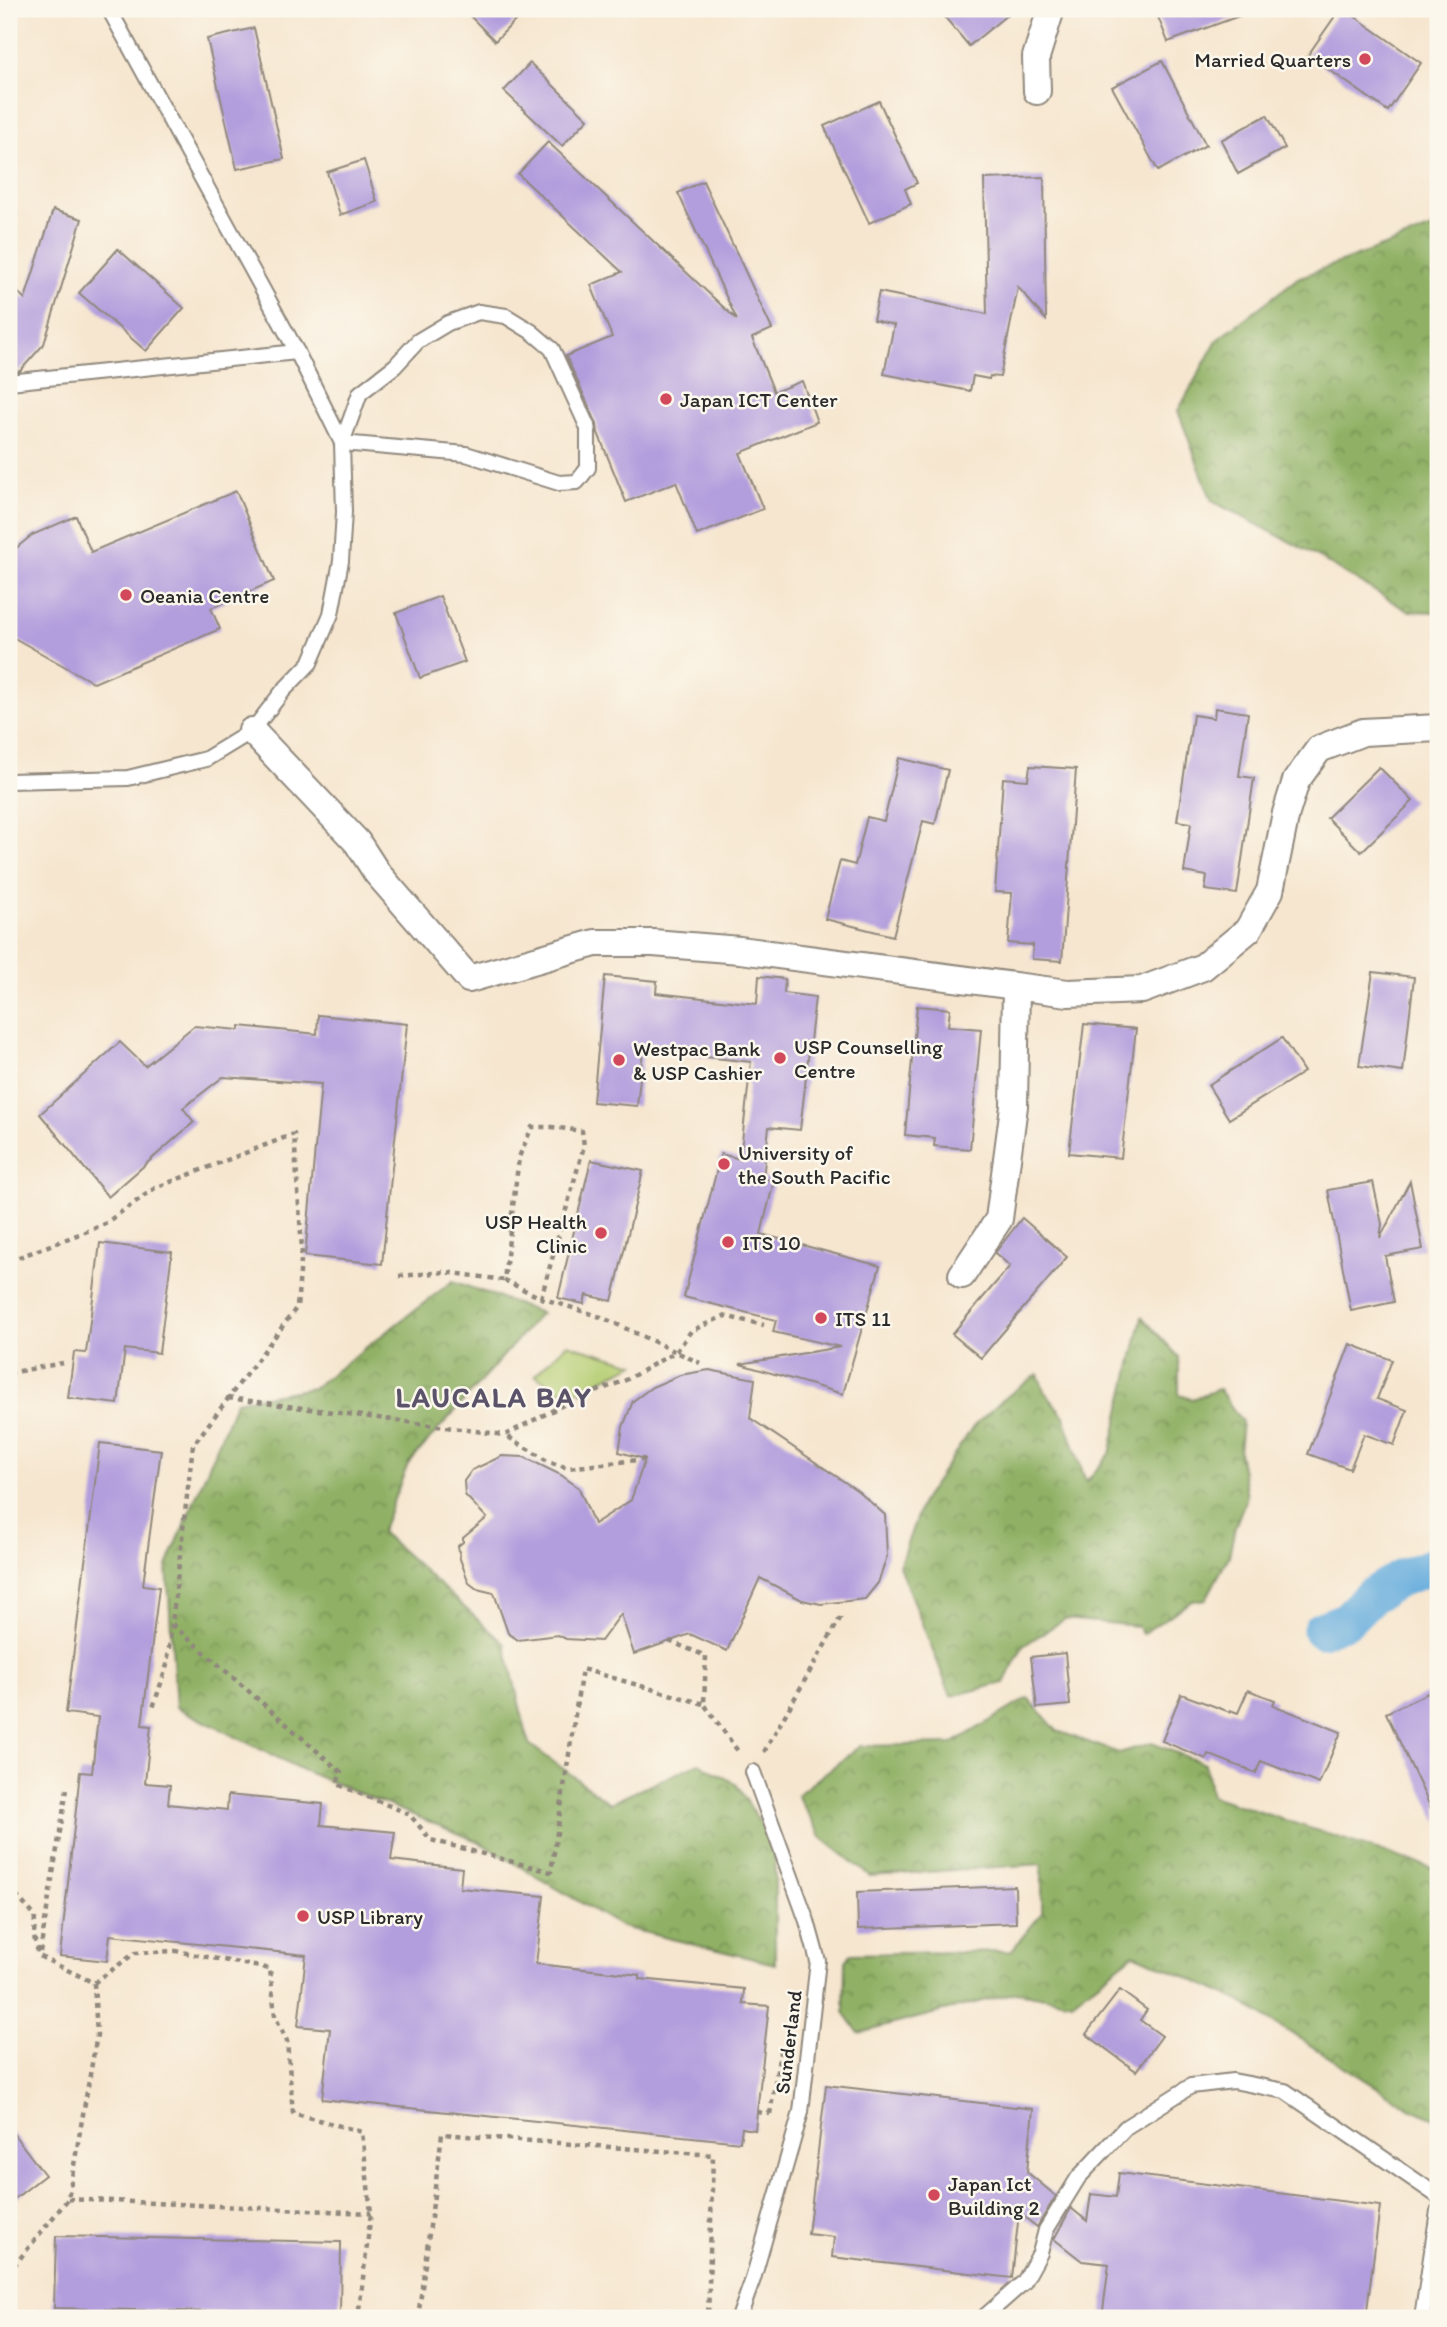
<svg xmlns="http://www.w3.org/2000/svg" width="1447" height="2327" font-family="Itim,sans-serif">
  <defs>
    <pattern id="forest-crowns" width="20" height="18" patternUnits="userSpaceOnUse" patternTransform="scale(1.75)"><rect width="20" height="18" fill="#90b165"/><path d="M2 6a3 3 0 1 1 6 0M12 15a3 3 0 1 1 6 0" fill="none" stroke="#769053"/></pattern>
  </defs>
  <rect width="100%" height="100%" fill="#fbf7ec"/>
  <filter id="ink" filterUnits="userSpaceOnUse"><feTurbulence type="fractalNoise" baseFrequency=".0143" numOctaves="2"/><feDisplacementMap in="SourceGraphic" scale="14" xChannelSelector="R" yChannelSelector="G"/><feConvolveMatrix kernelMatrix="1 2 1 2 8 2 1 2 1" color-interpolation-filters="sRGB"/></filter>
  <filter id="wash" filterUnits="userSpaceOnUse"><feTurbulence type="fractalNoise" baseFrequency=".00686" numOctaves="4" result="noise"/><feDisplacementMap in="SourceGraphic" scale="28" xChannelSelector="R" yChannelSelector="G"/><feGaussianBlur stdDeviation="1.57" result="paint"/><feColorMatrix in="noise" values="0 0 0 0 0 0 0 0 0 0 0 0 0 0 0 0 0 1.4 0 .05"/><feComposite in="paint" operator="in"/></filter>
  <g filter="url(#wash)">
    <rect width="100%" height="100%" fill="#f6e6cf"/>
    <!-- forest -->
    <g fill="url(#forest-crowns)" stroke="#5e6e48" stroke-width="2">
      <path d="M1438,226V612L1408,611L1304,549L1212,501L1178,411L1217,340L1298,278Z"/>
      <path d="M453,1281L541,1313L408,1464L381,1532L505,1644L529,1744L610,1803L699,1763L736,1784L775,1846V1964L622,1927L477,1841L302,1770L176,1707L167,1566L236,1401L313,1388Z"/>
      <path d="M1142,1317L1179,1357V1395L1193,1399L1219,1389L1242,1422L1239,1451L1247,1496L1235,1527L1229,1556L1206,1599L1192,1601L1142,1634L1137,1626L1065,1619L1023,1646L1004,1683L951,1696L899,1566L922,1502L973,1427L1002,1400L1038,1374L1044,1391L1064,1416L1086,1482L1110,1454Z"/>
      <path d="M1028,1698L1057,1731L1119,1753L1152,1743L1205,1764L1211,1796L1438,1870V2120L1412,2109L1238,2000L1134,1954L1072,2002L1017,1992L859,2033L844,2012L845,1961L851,1954L1011,1951L1042,1913V1864L870,1876L822,1838L797,1795L860,1746L951,1744Z"/>
    </g>
    <!-- green -->
    <path fill="#b6ce73" stroke="#707c4f" stroke-width="2" d="M567,1344L635,1364L569,1395L535,1375Z"/>
    <g fill="none" stroke-linecap="round" stroke-linejoin="round">
      <!-- canal -->
      <path stroke="#67addd" stroke-width="37" d="M1321,1630L1347,1620L1371,1596L1401,1578L1438,1564"/>
    </g>
    <g id="blocks">
      <!-- building -->
      <g fill="#b39edd">
        <path d="M463,9H527L495,41Z"/>
        <path d="M938,9H1014L969,46Z"/>
        <path d="M1155,9H1250V12L1168,42Z"/>
        <path d="M1340,9H1344L1421,63L1388,111L1308,55Z"/>
        <path d="M254,28L284,159L237,169L207,39Z"/>
        <path d="M1162,61L1206,145L1158,171L1112,87Z"/>
        <path d="M530,63L588,119L562,146L504,91Z"/>
        <path d="M879,101L917,183L905,189L911,204L869,223L824,126Z"/>
        <path d="M1267,115L1285,148L1238,174L1221,140Z"/>
        <path d="M548,142L737,320L678,193L703,181L772,329L752,338L774,392L802,381L817,422L740,453L763,509L697,535L676,482L626,502L598,433L597,424L566,356L612,337L591,285L622,272L518,174Z"/>
        <path d="M364,160L377,202L340,215L327,172Z"/>
        <path d="M1044,177L1046,320L1018,287L1000,377L990,376L989,379L973,376L970,391L884,374L894,325L873,320L879,292L987,314L984,179Z"/>
        <path d="M53,210L82,219L44,344L20,371L9,372V284L25,299Z"/>
        <path d="M118,249L184,308L146,351L79,293Z"/>
        <path d="M236,491L274,581L211,608L220,629L94,683L9,635V554L32,535L76,516L91,552Z"/>
        <path d="M440,596L465,662L420,678L396,613Z"/>
        <path d="M1215,708L1248,713L1239,776L1254,778L1237,894L1205,890L1207,876L1184,872L1191,823L1177,821L1193,715L1214,718Z"/>
        <path d="M899,758L948,770L935,824L923,821L893,936L825,919L840,861L855,865L867,817L884,821Z"/>
        <path d="M1030,766L1076,769L1062,961L1032,959L1033,945L1008,943L1012,893L995,892L1003,778L1028,780Z"/>
        <path d="M1379,767L1413,801L1361,852L1327,818Z"/>
        <path d="M1373,972L1414,977L1403,1072L1359,1066Z"/>
        <path d="M605,976L657,981L656,993L757,1004L759,976L785,979L784,993L815,997L800,1130L769,1127L763,1178L774,1181L761,1234L880,1266L843,1394L740,1364L840,1347L773,1332L776,1320L684,1297L721,1154L740,1159L751,1062L643,1050L637,1106L593,1102Z"/>
        <path d="M917,1006L950,1009L948,1026L981,1029L970,1149L934,1146L935,1138L905,1135Z"/>
        <path d="M318,1015L407,1024L382,1264L305,1256L321,1084L223,1077L183,1108L194,1122L108,1197L40,1114L120,1042L145,1066L194,1026L239,1030L240,1026L317,1034Z"/>
        <path d="M1084,1024L1136,1029L1121,1158L1069,1153Z"/>
        <path d="M1282,1038L1304,1072L1229,1119L1208,1085Z"/>
        <path d="M591,1160L643,1171L612,1301L586,1295L584,1304L558,1298Z"/>
        <path d="M1410,1181L1423,1249L1385,1256L1394,1302L1351,1311L1328,1190L1373,1182L1382,1224L1380,1238Z"/>
        <path d="M1022,1218L1067,1257L981,1358L952,1334L1010,1266L995,1253Z"/>
        <path d="M100,1243L172,1252L159,1353L125,1349L118,1404L68,1398L74,1352L86,1353Z"/>
        <path d="M1350,1344L1392,1360L1377,1399L1407,1410L1394,1445L1364,1434L1350,1469L1308,1454Z"/>
        <path d="M709,1370L755,1379L750,1418L858,1491L885,1515L887,1556L878,1583L865,1599L821,1604L802,1600L760,1578L727,1651L690,1634L634,1654L621,1614L601,1641L566,1639L558,1635L518,1640L508,1633L494,1593L477,1589L469,1583L460,1559L458,1546L463,1542V1538L487,1518L465,1495L464,1481L472,1470L502,1456L524,1457L561,1475L579,1488L594,1524L631,1500L645,1459L619,1452L623,1427L633,1401L652,1387L680,1375Z"/>
        <path d="M100,1443L161,1450L143,1585L159,1587L142,1725L151,1726L145,1783L170,1785L168,1804L227,1810L228,1795L323,1804L321,1825L395,1832L391,1860L462,1868L460,1888L544,1896L536,1964L640,1975V1979L744,1989L743,2004L769,2006L755,2130L742,2128L740,2142L322,2099L330,2029L298,2026L306,1955L110,1935L107,1961L60,1956L80,1772L92,1773L98,1717L66,1713Z"/>
        <path d="M1065,1653L1070,1705L1037,1708L1031,1657Z"/>
        <path d="M1438,1688V1823L1386,1713Z"/>
        <path d="M1248,1690L1275,1700L1273,1705L1341,1732L1319,1784L1261,1761L1256,1773L1208,1754L1206,1759L1162,1741L1181,1694L1230,1712V1710L1238,1713Z"/>
        <path d="M1015,1886L1016,1923L858,1929L857,1892Z"/>
        <path d="M1120,1990L1147,2010L1140,2020L1162,2036L1136,2071L1086,2034Z"/>
        <path d="M826,2085L1033,2109L1027,2172L1056,2196L1037,2227L1019,2213L1012,2278L832,2257L834,2237L808,2234Z"/>
        <path d="M9,2128L45,2175L9,2203Z"/>
        <path d="M1119,2173L1380,2206L1366,2318H1102L1109,2264L1082,2261L1054,2239L1071,2208L1087,2221L1091,2194L1116,2197Z"/>
        <path d="M56,2236L341,2242L340,2315L54,2308Z"/>
      </g>
    </g>
  </g>
  <g filter="url(#ink)">
    <use href="#blocks" fill-opacity="0" stroke="#90887d" stroke-width="2"/>
    <g fill="none" stroke-linecap="round" stroke-linejoin="round">
      <defs>
        <g id="service">
          <path d="M479,312L506,316L532,332L552,349L588,428V468L577,482L559,483L466,454L342,443L360,393L395,366L418,341L448,323Z"/>
          <path d="M9,382L297,352"/>
          <path d="M9,781L128,778L206,759L252,731L283,691L310,663L331,614L341,561L344,512L342,443L297,352L109,9"/>
          <path d="M739,2318L753,2279L801,2112L818,1961L807,1921L753,1772"/>
          <path d="M983,2318L1024,2282L1040,2253L1046,2230L1078,2178L1126,2127L1191,2086L1233,2081L1285,2091L1438,2196"/>
          <path d="M1422,2318L1438,2211"/>
        </g>
        <g id="minor">
          <path d="M1037,91L1036,57L1051,9"/>
          <path d="M252,731L357,842L377,873L469,979L595,943H653L740,950L1068,993L1142,990L1203,967L1248,930L1270,891L1286,813L1296,781L1319,749L1363,732L1438,728"/>
          <path d="M962,1275L999,1219L1014,1106L1016,988"/>
        </g>
      </defs>
      <!-- service casing -->
      <use href="#service" stroke="#90887d" stroke-width="18"/>
      <!-- minor casing -->
      <use href="#minor" stroke="#90887d" stroke-width="30"/>
      <!-- path -->
      <g stroke="#90887d" stroke-width="4.5" stroke-dasharray="5 5" stroke-linecap="butt">
        <path d="M9,1261L103,1225L155,1188L294,1134L302,1249L297,1307L193,1445L167,1665L152,1711"/>
        <path d="M399,1276L445,1272L504,1280"/>
        <path d="M541,1298L584,1146L582,1131L552,1127H532L519,1157L504,1280L541,1298L601,1317L700,1363"/>
        <path d="M9,1373L63,1363"/>
        <path d="M228,1398L505,1435"/>
        <path d="M645,1459L568,1468L549,1462L505,1435L569,1402L626,1380L677,1351L691,1331L724,1316L764,1325"/>
        <path d="M172,1624L341,1772L337,1784L409,1814L431,1840L551,1872L582,1669L704,1704"/>
        <path d="M669,1641L706,1656L704,1704L740,1754"/>
        <path d="M764,1752L842,1615"/>
        <path d="M9,1888L35,1916L34,1937L39,1956L94,1983L97,2035L68,2199L9,2272"/>
        <path d="M40,1952L67,1789"/>
        <path d="M94,1983L135,1953L176,1951L270,1969L275,2016L287,2041L293,2113L362,2132L371,2213L358,2318"/>
        <path d="M757,2112L770,2114"/>
        <path d="M770,2114L781,2046"/>
        <path d="M68,2199L371,2213"/>
        <path d="M418,2318L442,2134L713,2155L708,2318"/>
      </g>
      <!-- service -->
      <use href="#service" stroke="#fff" stroke-width="14"/>
      <!-- minor -->
      <use href="#minor" stroke="#fff" stroke-width="26"/>
    </g>
  </g>
  <!-- markers -->
  <g fill="#d1495b" stroke="#fbf7ec" stroke-width="2.5">
    <circle cx="1365" cy="59" r="7"/>
    <circle cx="666" cy="399" r="7"/>
    <circle cx="126" cy="595" r="7"/>
    <circle cx="780" cy="1058" r="7"/>
    <circle cx="619" cy="1060" r="7"/>
    <circle cx="724" cy="1164" r="7"/>
    <circle cx="601" cy="1233" r="7"/>
    <circle cx="728" cy="1242" r="7"/>
    <circle cx="821" cy="1318" r="7"/>
    <circle cx="303" cy="1916" r="7"/>
    <circle cx="934" cy="2195" r="7"/>
  </g>
  <g text-anchor="middle" dominant-baseline="central" stroke-width="5" stroke-linejoin="round" paint-order="stroke">
    <!-- poi labels -->
    <g font-size="21" fill="#2b2b2b" stroke="#fbf7ec" text-anchor="start">
      <text x="1351" y="59" text-anchor="end">Married Quarters</text>
      <text x="680" y="399">Japan ICT Center</text>
      <text x="140" y="595">Oeania Centre</text>
      <text x="794" y="1046">USP Counselling<tspan x="794" dy="24">Centre</tspan></text>
      <text x="633" y="1048">Westpac Bank<tspan x="633" dy="24">&amp; USP Cashier</tspan></text>
      <text x="738" y="1152">University of<tspan x="738" dy="24">the South Pacific</tspan></text>
      <text x="587" y="1221" text-anchor="end">USP Health<tspan x="587" dy="24">Clinic</tspan></text>
      <text x="742" y="1242">ITS 10</text>
      <text x="835" y="1318">ITS 11</text>
      <text x="317" y="1916">USP Library</text>
      <text x="948" y="2183">Japan Ict<tspan x="948" dy="24">Building 2</tspan></text>
    </g>
    <!-- street labels -->
    <g font-size="21" fill="#2b2b2b" stroke="#fbf7ec">
      <text transform="translate(788 2042) rotate(-83)">Sunderland</text>
    </g>
    <!-- district labels -->
    <g font-size="28" font-weight="bold" letter-spacing="2" fill="#5b5369" stroke="#fbf7ec">
      <text x="494" y="1397">LAUCALA BAY</text>
    </g>
  </g>
  <!-- margin -->
  <rect width="1447" height="2327" fill="none" stroke="#fbf7ec" stroke-width="35"/>
</svg>
